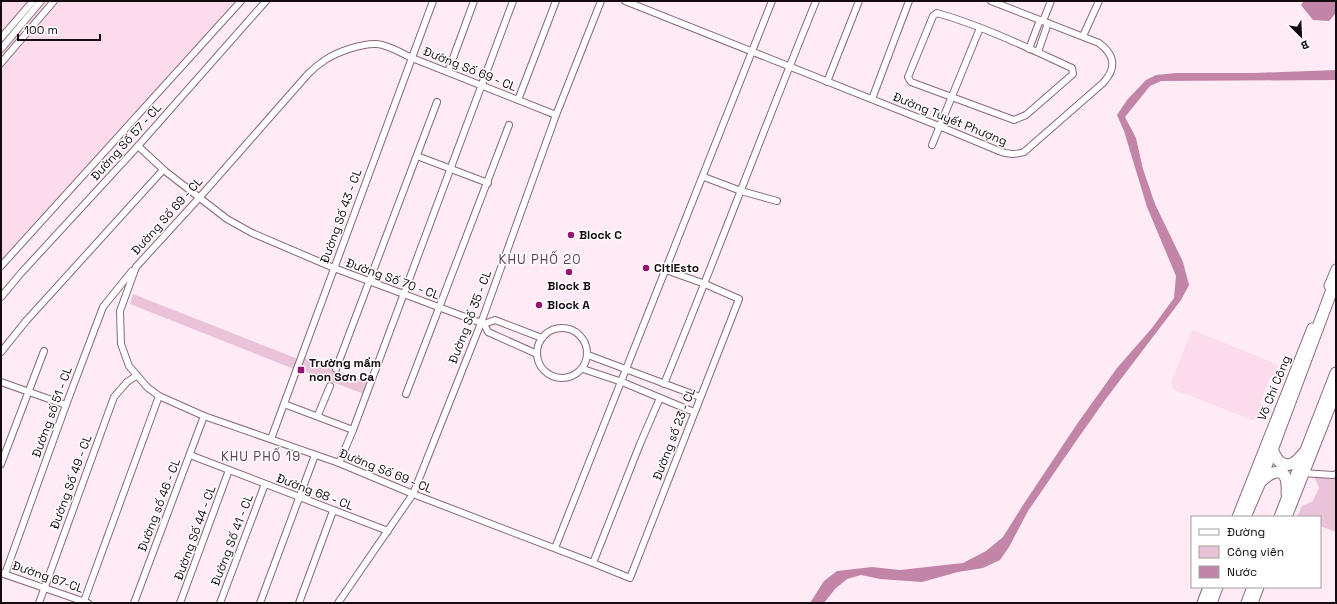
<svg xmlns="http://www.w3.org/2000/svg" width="1337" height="604" font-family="'Space Grotesk',sans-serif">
  <rect width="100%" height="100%" fill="#ffebf5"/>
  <!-- built -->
  <g fill="#fbdbec">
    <path d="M1,1H236L170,76L1,261Z"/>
    <path d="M1192,330L1279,365L1275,375L1270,377L1260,403L1262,407L1258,418L1252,420L1173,389L1171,383Z"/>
  </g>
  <!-- green -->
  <g fill="#ebc3d9">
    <path d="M133,294L298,359L294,369L130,304Z"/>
    <path d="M305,358L368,383L364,394L301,370Z"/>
    <path d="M1314,476L1331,478L1336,476V532L1320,526V517H1297L1302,506L1313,501L1319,488Z"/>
  </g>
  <!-- water -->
  <g fill="#c285a8">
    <path d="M1304,1H1336V13L1329,21L1313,20L1301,5Z"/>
    <path d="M1336,70V80L1161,81L1150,86L1125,117L1136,138L1143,169L1155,204L1183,262L1189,285L1181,300L1105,400L1074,444L1028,511L1009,547L1000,560L983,568L958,572L922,582L880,579L861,575L847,579L835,589L824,603H810L824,581L837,571L872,567L900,570L963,563L986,551L1003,537L1023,505L1077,424L1117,368L1152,328L1174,298L1176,276L1147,207L1124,131L1117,115L1127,100L1146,80L1156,75L1176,73H1254Z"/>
  </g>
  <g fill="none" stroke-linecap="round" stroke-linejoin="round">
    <defs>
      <g id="street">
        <path d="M625,1L939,126L999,151C1008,155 1015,155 1024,152L1103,83C1117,68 1115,55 1099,43L991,1"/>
        <path d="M937,13C983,26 1028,48 1072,68L1073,74L1026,115L1014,120L911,82L908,77L933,16Z"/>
        <path d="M1043,21L1051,1"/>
        <path d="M1083,36L1099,1"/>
        <path d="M1,38L33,1"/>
        <path d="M1,49L41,1"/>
        <path d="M1029,49L1040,20"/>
        <path d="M1038,52L1048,23"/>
        <path d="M1,63L54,1"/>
        <path d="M448,72L474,1"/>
        <path d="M827,82L859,1"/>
        <path d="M872,99L909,1"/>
        <path d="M518,100L556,1"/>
        <path d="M556,115L412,58C401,53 389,45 377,44C362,43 337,52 325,60C319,64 313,69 308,74L199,198L136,267L120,311L121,344L129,366L147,387L159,396L204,416L339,463L413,494L593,563L630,578L739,299L705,284L666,270"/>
        <path d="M932,145L980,28"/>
        <path d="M138,146L165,171L227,219L252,233L334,268L484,324L488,332L537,354"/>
        <path d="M417,156L488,183"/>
        <path d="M704,177L741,191L777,201"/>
        <path d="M1,266L241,1"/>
        <path d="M1,297L22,272L138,146L266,1"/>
        <path d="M484,324L495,320L542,338"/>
        <circle cx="562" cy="353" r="25"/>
        <path d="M1,352L26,321L163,170"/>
        <path d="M588,355L700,397"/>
        <path d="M336,369L437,102"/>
        <path d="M583,369L622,382L694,412"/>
        <path d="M1,382L66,405"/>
        <path d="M664,384C716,257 764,128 816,1"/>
        <path d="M406,394L509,125"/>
        <path d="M284,404L353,430"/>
        <path d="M318,415L330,386"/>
        <path d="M271,439L433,1"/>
        <path d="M190,455L388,531"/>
        <path d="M339,463L353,430L513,1"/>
        <path d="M1,464L44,351"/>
        <path d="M1302,473L1333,475L1336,474"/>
        <path d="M555,548L772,1"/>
        <path d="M593,563L640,444L660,398"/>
        <path d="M1,573L88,603"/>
        <path d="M5,574L66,405L103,307L132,271"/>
        <path d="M84,601L159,396"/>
        <path d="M39,603L114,397L127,382L136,376"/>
        <path d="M134,603L204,416"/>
        <path d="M180,603L229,470"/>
        <path d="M220,603L265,484"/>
        <path d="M260,603L315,455"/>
        <path d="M299,603L333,511"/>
        <path d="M338,603L413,494L481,323L556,115L601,1"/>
      </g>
      <g id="primary">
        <path d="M1329,286L1336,269"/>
        <path d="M1237,517L1312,328"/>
        <path d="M1287,517L1336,393"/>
        <path d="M1202,603L1208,587"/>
        <path d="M1253,603L1259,587"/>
      </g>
      <g id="highway">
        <path d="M1272,449C1279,468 1291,470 1303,454"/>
        <path d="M1260,482C1277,466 1289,469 1287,493"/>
        <path d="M1245,517L1260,482L1336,279"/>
        <path d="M1280,517L1336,373"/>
        <path d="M1211,603L1217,587"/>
        <path d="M1247,603L1253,587"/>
      </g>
    </defs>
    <!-- street casing -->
    <use href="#street" stroke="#876a7a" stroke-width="8"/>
    <!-- primary casing -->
    <use href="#primary" stroke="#876a7a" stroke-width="11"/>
    <!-- highway casing -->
    <use href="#highway" stroke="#876a7a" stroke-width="13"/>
    <!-- street -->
    <use href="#street" stroke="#fff" stroke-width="6"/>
    <!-- primary -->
    <use href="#primary" stroke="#fff" stroke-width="9"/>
    <!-- highway -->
    <use href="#highway" stroke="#fff" stroke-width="11"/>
  </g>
  <!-- markers -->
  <g fill="#96156e" stroke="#fff" stroke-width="1.5">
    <circle cx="571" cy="235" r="4"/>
    <circle cx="646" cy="268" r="4"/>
    <circle cx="569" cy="272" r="4"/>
    <circle cx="539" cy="305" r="4"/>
    <rect x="297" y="366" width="8" height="8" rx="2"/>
  </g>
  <g text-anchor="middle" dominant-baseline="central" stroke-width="3" stroke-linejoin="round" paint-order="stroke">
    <!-- street labels -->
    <g font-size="12" fill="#140a0f" stroke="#fff">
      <text transform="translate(470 69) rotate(22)">Đường Số 69 - CL</text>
      <text transform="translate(950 119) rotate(22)">Đường Tuyết Phượng</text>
      <text transform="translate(126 142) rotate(-48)">Đường Số 57 - CL</text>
      <text transform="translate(167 216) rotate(-48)">Đường Số 69 - CL</text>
      <text transform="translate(341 216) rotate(-70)">Đường Số 43 - CL</text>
      <text transform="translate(393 279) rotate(20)">Đường Số 70 - CL</text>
      <text transform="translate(470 317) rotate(-69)">Đường Số 35 - CL</text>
      <text transform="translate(1274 388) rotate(-68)">Võ Chí Công</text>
      <text transform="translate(52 412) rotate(-70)">Đường số 51 - CL</text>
      <text transform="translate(674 434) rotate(-69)">Đường số 23 - CL</text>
      <text transform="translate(386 471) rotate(22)">Đường Số 69 - CL</text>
      <text transform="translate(71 482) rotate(-70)">Đường Số 49 - CL</text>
      <text transform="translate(315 492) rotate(21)">Đường 68 - CL</text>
      <text transform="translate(159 505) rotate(-69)">Đường số 46 - CL</text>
      <text transform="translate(195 533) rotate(-70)">Đường Số 44 - CL</text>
      <text transform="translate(232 540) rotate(-69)">Đường Số 41 - CL</text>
      <text transform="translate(48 577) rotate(19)">Đường 67-CL</text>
    </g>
    <!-- poi labels -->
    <g font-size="12" font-weight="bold" fill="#140a0f" stroke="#fff" text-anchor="start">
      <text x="579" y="235">Block C</text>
      <text x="654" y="268">CitiEsto</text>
      <text x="569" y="286" text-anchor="middle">Block B</text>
      <text x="547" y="305">Block A</text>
      <text x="309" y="363">Trường mầm<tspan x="309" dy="14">non Sơn Ca</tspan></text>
    </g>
    <!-- neighbourhood labels -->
    <g font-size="13" letter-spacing="1" fill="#5d4352" stroke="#fff">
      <text x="540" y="259">KHU PHỐ 20</text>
      <text x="261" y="456">KHU PHỐ 19</text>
    </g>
  </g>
  <!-- border -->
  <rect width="1337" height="604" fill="none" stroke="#140a0f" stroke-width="4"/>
  <!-- legend -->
  <rect x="1191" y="516" width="130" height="72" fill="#ffffff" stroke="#a19d9f"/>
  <rect x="1199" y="529" width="20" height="6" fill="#ffffff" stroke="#a19d9f"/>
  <text x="1227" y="536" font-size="12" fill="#140a0f">Đường</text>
  <rect x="1199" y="546" width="20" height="12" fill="#ebc3d9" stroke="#a19d9f"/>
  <text x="1227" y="556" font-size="12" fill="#140a0f">Công viên</text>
  <rect x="1199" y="566" width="20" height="12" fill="#c285a8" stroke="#a19d9f"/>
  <text x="1227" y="576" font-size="12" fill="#140a0f">Nước</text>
  <!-- north arrow -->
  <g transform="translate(1301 36) rotate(156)" stroke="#ffffff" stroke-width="3" paint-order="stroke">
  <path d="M0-3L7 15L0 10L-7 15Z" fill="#140a0f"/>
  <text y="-6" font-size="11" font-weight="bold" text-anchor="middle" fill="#140a0f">B</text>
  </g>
  <!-- scale -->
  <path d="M18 34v6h82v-6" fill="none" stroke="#140a0f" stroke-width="2"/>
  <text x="24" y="34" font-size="12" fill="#140a0f" stroke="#ffffff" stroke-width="3" paint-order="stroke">100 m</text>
</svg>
